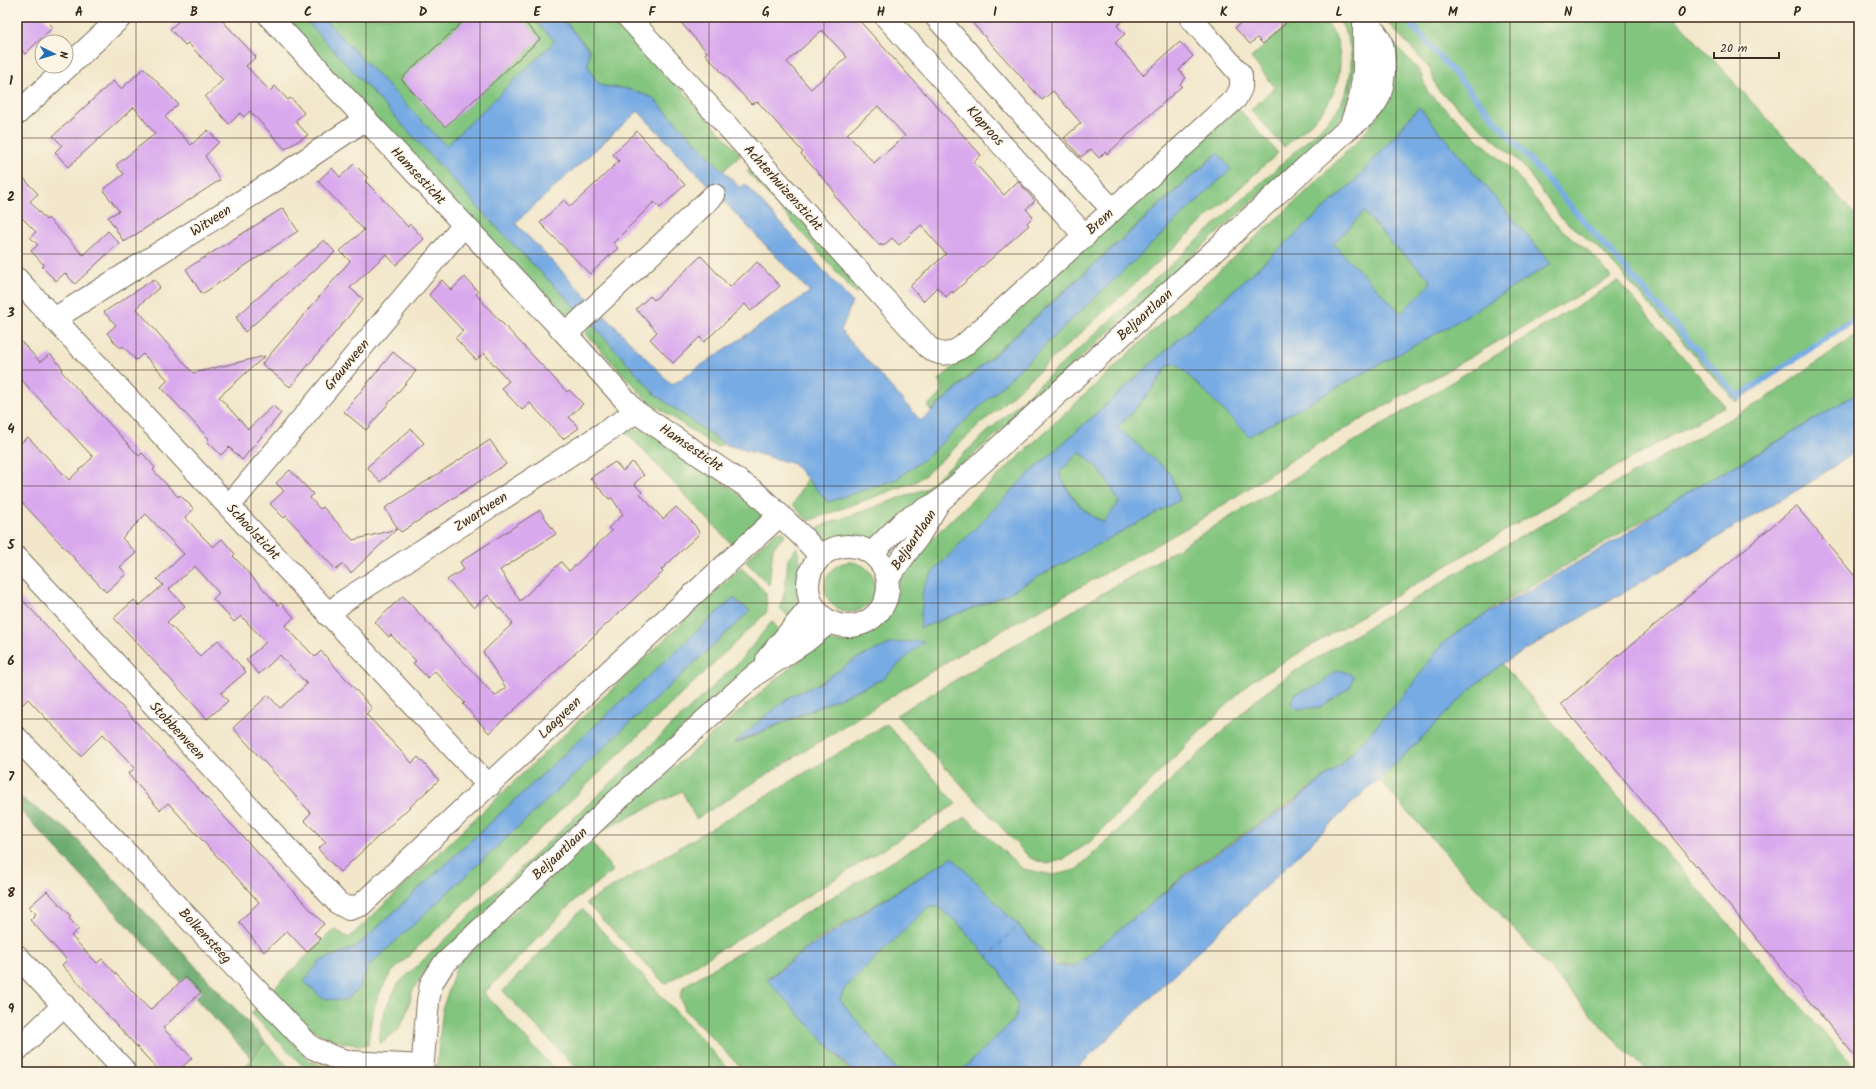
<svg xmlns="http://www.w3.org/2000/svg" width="1876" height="1089" font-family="Kalam,sans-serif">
  <rect width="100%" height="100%" fill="#fcf5e5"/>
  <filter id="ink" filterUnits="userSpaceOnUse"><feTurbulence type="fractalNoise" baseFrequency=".025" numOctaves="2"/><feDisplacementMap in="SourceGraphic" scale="8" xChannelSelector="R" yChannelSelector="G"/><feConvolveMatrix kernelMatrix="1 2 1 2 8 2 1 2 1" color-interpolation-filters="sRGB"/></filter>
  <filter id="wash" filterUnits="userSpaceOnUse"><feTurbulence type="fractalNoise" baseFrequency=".012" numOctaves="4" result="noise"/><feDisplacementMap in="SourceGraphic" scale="16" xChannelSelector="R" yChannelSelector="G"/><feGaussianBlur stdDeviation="0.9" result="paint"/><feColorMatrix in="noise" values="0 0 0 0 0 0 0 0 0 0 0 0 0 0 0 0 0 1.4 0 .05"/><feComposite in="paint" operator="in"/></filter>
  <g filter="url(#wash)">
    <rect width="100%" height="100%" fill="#f2e7cb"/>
    <!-- green -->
    <g fill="#82c57e" stroke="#5e784e" fill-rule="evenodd">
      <path d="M282,17H303L503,234L579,311L573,318H561Z"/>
      <path d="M322,17H532L555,41L446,147Z"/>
      <path d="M561,17H616L741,155L723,171L653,98L628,89L603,86L596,81L588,66L589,49Z"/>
      <path d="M1308,17H1323C1327,23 1332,29 1335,35C1346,62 1338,95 1318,116C1308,127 1295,137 1284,147L1251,110L1275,87L1251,58L1295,18L1300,24Z"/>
      <path d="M1338,17H1347L1352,27L1357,52L1349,105L1336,125L911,512L874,541L856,538L827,540L812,532L824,525L925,489L1322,127C1326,122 1332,117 1336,111C1350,92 1355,62 1348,40C1346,32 1341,24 1338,17Z"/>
      <path d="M1383,17H1674L1859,219V316L1736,402L1601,250L1560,217L1522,164L1438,90L1430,69Z"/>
      <path d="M1387,35L1420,72L1428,93L1514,172L1554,223L1595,257L1611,277L1304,452L1197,522L956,656L696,819L682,791L599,832L822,640L846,643L873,631L890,615L898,593L901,567L1156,328L1306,192L1365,133L1382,109ZM1419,107L1551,264L1249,436L1176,363L1168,366L1150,392L1117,428L1179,500L1001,597L920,628L1021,481L1357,179ZM923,641L883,679L735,744L758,722L791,696L820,683Z"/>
      <path d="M1238,108L1278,153L925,475L915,482L808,521L793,505L807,478L828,502L897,479L929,455L1231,169L1217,153L931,411L927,406L943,392L939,380Z"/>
      <path d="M752,167L860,284L856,294L747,171Z"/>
      <path d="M1364,212L1393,245L1429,278L1430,284L1401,313L1332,244Z"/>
      <path d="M1618,281L1725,406L1576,489L1250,682L1089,843L1062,860L1047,864L1030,858L896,715L1169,554Z"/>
      <path d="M592,324L656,395L724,444L716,447L647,400L585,333Z"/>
      <path d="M1859,332V393L1497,606L1444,642L1400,701L1340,765L1296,799L1191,869L1079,965H1058L951,858L813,943L768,978L851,1072H745L685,1010L680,996L684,986L966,817L1023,869L1054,875L1076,870L1257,699L1292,673L1467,567L1767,398Z"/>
      <path d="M634,427L649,432L760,508L761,520L734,547L625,431Z"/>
      <path d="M1079,452C1099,466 1108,480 1119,502L1104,522C1082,513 1069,494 1059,473Z"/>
      <path d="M776,532H784V536L773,548L769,585L745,561Z"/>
      <path d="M797,547C804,570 803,597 790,618L780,608L785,591L788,559Z"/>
      <circle cx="850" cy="587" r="25"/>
      <path d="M741,567L766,593L767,612L391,973C374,1000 371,1014 368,1045C323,1046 300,1021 270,992L334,929L349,938ZM733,598L750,611L369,966L358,990L344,1001L323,998L304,981L320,961L356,947Z"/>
      <path d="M772,621L779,631L752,664L428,966L412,992L406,1015L398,1030L380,1044C378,1020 387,1004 399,983L741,660Z"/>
      <path d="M1502,664L1858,1072H1647L1609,1034L1379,780L1475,685Z"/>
      <path d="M887,724L956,804L665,984L586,903Z"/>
      <path d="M591,841L613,871L575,900L484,993L557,1072H436L443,1007L457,965Z"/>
      <path d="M929,905L937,906L959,924L1000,971L1018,1005L1015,1019L960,1072H899L840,1000L845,988Z"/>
      <path d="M582,909L731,1072H580L503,991Z"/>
      <path d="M259,1005L310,1061L336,1072H309L251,1013Z"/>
      <path d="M265,1042L293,1072H241Z"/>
    </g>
    <!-- forest -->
    <path fill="#69aa6d" stroke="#526a46" d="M17,795L69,831L257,1032L265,1042L252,1059L19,809L17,806Z"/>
    <!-- water -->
    <g fill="#77abe4" stroke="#596a81" fill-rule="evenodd">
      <path d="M303,17H322L446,146L555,41L532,17H561L589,50L588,66L596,81L603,86L628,89L653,98L740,188L745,184L852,302L841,331L921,421L1218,153L1231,169L929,455L897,479L828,502L794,464L724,444L656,395L592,324L503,234ZM638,111L810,292L672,385L515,223Z"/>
      <path d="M1419,107L1551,264L1448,327L1249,436L1176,363L1168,366L1150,392L1118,428L1170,473L1180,500L1001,597L920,628L923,589L932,573L1021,481L1357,179ZM1364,212L1393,245L1429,278L1430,284L1401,313L1333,244ZM1079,452C1098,464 1109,482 1119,502L1104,522C1082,514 1068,494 1059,473Z"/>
      <path d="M1859,392V449L1803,487L1502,664L1475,685L1379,780L1367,789L1073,1072H960L1015,1019L1018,1005L1000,971L959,924L937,906H929L845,988L840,1000L899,1072H853L767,980L807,949L952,857L1057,966H1075L1192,870L1294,802L1342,764L1405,694L1443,643L1471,623L1619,539L1687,492L1757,454Z"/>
      <path d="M733,598L750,611L369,966L358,990L344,1001L322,998L304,981L320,961L356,947Z"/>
      <path d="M924,641L883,679L733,744L758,722L791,696L820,683L856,659L892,643Z"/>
      <path d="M1335,671H1343L1354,676L1350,687L1321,707L1298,709L1291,704L1294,694L1320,685Z"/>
    </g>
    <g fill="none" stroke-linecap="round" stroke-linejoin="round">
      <!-- stream -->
      <path stroke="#77abe4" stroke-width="6" d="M1405,17L1738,397L1859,316"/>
      <!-- ferry -->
      <path stroke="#505763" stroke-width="1" stroke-dasharray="5 4" stroke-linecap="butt" d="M987,958L1019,924"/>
    </g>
    <g id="blocks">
      <!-- building -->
      <g fill="#d9a9ee" fill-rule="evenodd">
        <path d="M17,17H43L53,27L25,54L17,45Z"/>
        <path d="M183,17H219L256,57L246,66L270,91L275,86L288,100L290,98L293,100L304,113L295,121L308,135L285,149L250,111L244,117L240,113L229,124L205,97L223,80L188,43L185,45L170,29Z"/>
        <path d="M468,17H520L540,39L445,127L401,79Z"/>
        <path d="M676,17H856L981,155L974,162L1004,195L1018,181L1035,201L1026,209L1033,217L1027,223L1029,225L953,293L952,291L946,297L937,287L923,301L910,286L946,254L921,225L899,245L892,238L883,246L881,244L880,246L834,195L835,193L831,187L801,154L803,152L801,150L758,102L751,104L705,54L707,52ZM822,30L847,57L811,89L787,62ZM878,106L905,136L874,163L847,134Z"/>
        <path d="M967,17H1127L1117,26L1125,34L1115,43L1143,75L1180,42L1193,56L1179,70L1186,78L1180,84L1182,86L1118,144L1107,154L1105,152L1099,158L1091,149L1081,157L1064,138L1081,123L1053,91L1042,100Z"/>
        <path d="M1247,17H1292L1263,44L1257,38L1250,44L1235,28Z"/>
        <path d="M144,68L178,104L165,117L191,145L208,130L219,142L205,156L220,180L124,242L108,217L119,211L103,190L124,174L116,165L155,134L134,107L68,167L55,152L62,145L53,136L113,81L121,89Z"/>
        <path d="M637,131L685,185L660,208L654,202L613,243L618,248L590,274L540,223L564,200L570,207L594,185L619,161L613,154Z"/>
        <path d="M354,164L368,178L365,181L378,194L408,227L410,224L424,239L396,265L386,254L350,288L363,299L290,387L262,364L350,261L340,251L364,230L318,181L332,168L340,177Z"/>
        <path d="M17,171L38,194L30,201L46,220L48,218L83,255L108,231L119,243L75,284L65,273L56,281L42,267L44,265L31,251L38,245L30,237L36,232L17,213Z"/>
        <path d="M283,208L298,231L202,294L186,269Z"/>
        <path d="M324,240L335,252L245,332L236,317Z"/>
        <path d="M701,256L730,287L757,262L780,286L751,311L745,304L704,342L700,337L673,363L650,339L657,332L636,309L650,296L654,300Z"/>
        <path d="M465,277L478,292L476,294L488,308L567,392L569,390L583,404L569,417L579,428L563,439L530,403L522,410L501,388L509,381L496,367L484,353L476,360L455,338L463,331L429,295L442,280L451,290Z"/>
        <path d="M154,279L160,287L136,308L193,373L265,356L219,397L248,429L273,406L281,413L242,460L229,447L221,455L207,441L209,439L161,387L168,380L143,354L136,360L123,346L121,348L118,346L107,333L116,325L104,312Z"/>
        <path d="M17,337L40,362L50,354L52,356L63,369L61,371L139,456L142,453L145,456L155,468L153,470L178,497L180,495L194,509L185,517L201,535L213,547L222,539L229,547L235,554L233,556L265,591L278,605L281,603L283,605L294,617L285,626L315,657L321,651L372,708L366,714L412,763L418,757L439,780L340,872L318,849L326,842L304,820L311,813L233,728L268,695L280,708L307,684L280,655L259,674L246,660L266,642L241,616L234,622L213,599L219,593L195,566L169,589L185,606L167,622L200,656L218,640L246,672L221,693L228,701L207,719L114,618L134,600L139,606L163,585L157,579L184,554L146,514L122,538L136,553L120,567L126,574L106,592L17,497V446L28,437L69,480L93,457L17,375Z"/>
        <path d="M393,352L416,371L366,430L344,412Z"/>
        <path d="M411,429L424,443L380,482L367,467Z"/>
        <path d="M490,440L506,464L401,532L398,529L385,508Z"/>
        <path d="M615,462L623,471L632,462L644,475L634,484L642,492L640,494L663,519L676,507L693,523L699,532L698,535L661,570L663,572L489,733L463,704L465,703L435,671L428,678L413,663L416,661L391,635L389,637L375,622L403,596L495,696L506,688L483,652L513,623L488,595L474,608L447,580L464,569L460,562L540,510L556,534L500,570L520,601L561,562L569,571L612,531L608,528L623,515L612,498L609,499L590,478Z"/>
        <path d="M290,470L313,494L310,498L320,509L323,507L353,540L397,529L351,573L343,564L336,570L286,516L284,518L270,504L284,491L276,483Z"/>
        <path d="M1796,506L1859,581V1061L1561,704Z"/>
        <path d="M17,594L324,924L314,933L321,939L307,952L287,931L264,952L239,922L259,902L168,803L160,810L128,774L135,768L103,734L81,756L28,699L17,710Z"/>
        <path d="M47,891L71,916L69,918L79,929L71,936L97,963L102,959L150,1010L186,977L201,992L163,1028L192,1058L177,1072H160L62,965L67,960L30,920L36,914L29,907Z"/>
      </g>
    </g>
  </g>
  <g filter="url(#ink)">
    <use href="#blocks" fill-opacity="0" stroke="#7b6c5b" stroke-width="1"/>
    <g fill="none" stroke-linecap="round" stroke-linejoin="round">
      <defs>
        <g id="street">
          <path d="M270,17L566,334L636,412L755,492L802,536L820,556"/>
          <path d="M628,17L928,347C941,357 950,355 963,346L1236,98L1241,88V75L1190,17"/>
          <path d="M886,17L1085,236"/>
          <path d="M936,17L1035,128L1113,210"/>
          <path d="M17,114L121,17"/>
          <path d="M17,279L489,786"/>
          <path d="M54,319L274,181L366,119"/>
          <path d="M566,334L714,195"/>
          <path d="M229,506L464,225"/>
          <path d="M17,558L338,903L349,909L361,905L614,667L780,515"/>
          <path d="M328,615L344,601L636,412"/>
          <path d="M17,956L123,1069"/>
          <path d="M17,1050L64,1005"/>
        </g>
        <g id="secondary">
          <path d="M1350,127L1360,98L1364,72V17"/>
          <circle cx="848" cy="586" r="40"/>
          <path d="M872,553L905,520L939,502L1350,127C1360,120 1368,114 1375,104C1385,90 1387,56 1380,40C1376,32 1369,24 1364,17"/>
          <path d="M888,578L918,537L939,502"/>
          <path d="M767,659L812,605"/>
          <path d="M17,738L311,1047L333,1057L351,1062L422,1066"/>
          <path d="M422,1072L428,1001L431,984L443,965L629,789L756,674L806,641L829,622"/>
        </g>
      </defs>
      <!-- street casing -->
      <use href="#street" stroke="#7b6c5b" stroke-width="24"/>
      <!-- secondary casing -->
      <use href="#secondary" stroke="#7b6c5b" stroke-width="24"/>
      <!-- street -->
      <use href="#street" stroke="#fff" stroke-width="22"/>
      <!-- secondary -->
      <use href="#secondary" stroke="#fff" stroke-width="22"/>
    </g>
  </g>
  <!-- grid -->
  <path fill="none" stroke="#3b2a1e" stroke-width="1" stroke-opacity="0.55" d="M136,17V1072M251,17V1072M366,17V1072M480,17V1072M594,17V1072M709,17V1072M824,17V1072M938,17V1072M1052,17V1072M1167,17V1072M1282,17V1072M1396,17V1072M1510,17V1072M1625,17V1072M1740,17V1072M17,138H1859M17,254H1859M17,370H1859M17,486H1859M17,603H1859M17,719H1859M17,835H1859M17,951H1859"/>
  <g text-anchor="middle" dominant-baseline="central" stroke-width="3" stroke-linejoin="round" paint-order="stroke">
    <!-- street labels -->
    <g font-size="14" fill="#3b2a1e" stroke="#fcf5e5">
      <text transform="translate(985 126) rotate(48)">Klaproos</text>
      <text transform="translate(418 176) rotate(47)">Hamsesticht</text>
      <text transform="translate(783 188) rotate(48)">Achterhuizensticht</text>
      <text transform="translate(211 221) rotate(-33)">Witveen</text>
      <text transform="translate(1100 222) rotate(-42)">Brem</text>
      <text transform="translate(1145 315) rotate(-42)">Beljaartlaan</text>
      <text transform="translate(347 365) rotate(-50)">Grauwveen</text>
      <text transform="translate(691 448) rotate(34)">Hamsesticht</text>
      <text transform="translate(481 512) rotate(-33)">Zwartveen</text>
      <text transform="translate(253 532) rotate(47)">Schoolsticht</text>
      <text transform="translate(914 540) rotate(-56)">Beljaartlaan</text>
      <text transform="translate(560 718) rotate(-44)">Laagveen</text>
      <text transform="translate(177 731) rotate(47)">Stobbenveen</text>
      <text transform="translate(560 854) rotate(-43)">Beljaartlaan</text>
      <text transform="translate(205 936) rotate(47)">Bolkensteeg</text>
    </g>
  </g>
  <!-- margin -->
  <rect width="1876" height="1089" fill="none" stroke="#fcf5e5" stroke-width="44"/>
  <!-- north arrow -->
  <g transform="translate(54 54) rotate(95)"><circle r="19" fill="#fcf5e5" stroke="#afa495"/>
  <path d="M0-3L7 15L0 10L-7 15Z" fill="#1f6fb2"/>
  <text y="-6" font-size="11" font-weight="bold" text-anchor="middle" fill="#3b2a1e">N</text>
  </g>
  <!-- scale -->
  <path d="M1714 52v6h65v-6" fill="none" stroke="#3b2a1e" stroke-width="2"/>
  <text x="1720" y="52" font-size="12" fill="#3b2a1e" stroke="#fcf5e5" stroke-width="3" paint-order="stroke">20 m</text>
  <rect x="22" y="22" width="1832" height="1045" fill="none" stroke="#3b2a1e" stroke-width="1.5"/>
  <g font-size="13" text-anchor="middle" font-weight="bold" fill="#3b2a1e">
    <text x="79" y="16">A</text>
    <text x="194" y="16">B</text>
    <text x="308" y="16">C</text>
    <text x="423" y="16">D</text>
    <text x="537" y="16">E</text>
    <text x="652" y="16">F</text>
    <text x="766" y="16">G</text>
    <text x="881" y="16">H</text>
    <text x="995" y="16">I</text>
    <text x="1110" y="16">J</text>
    <text x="1224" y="16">K</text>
    <text x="1339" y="16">L</text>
    <text x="1453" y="16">M</text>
    <text x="1568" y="16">N</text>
    <text x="1682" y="16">O</text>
    <text x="1797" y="16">P</text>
    <text x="11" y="85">1</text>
    <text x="11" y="201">2</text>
    <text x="11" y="317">3</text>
    <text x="11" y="433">4</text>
    <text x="11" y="549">5</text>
    <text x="11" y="665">6</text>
    <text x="11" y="781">7</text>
    <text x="11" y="897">8</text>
    <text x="11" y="1013">9</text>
  </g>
</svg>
